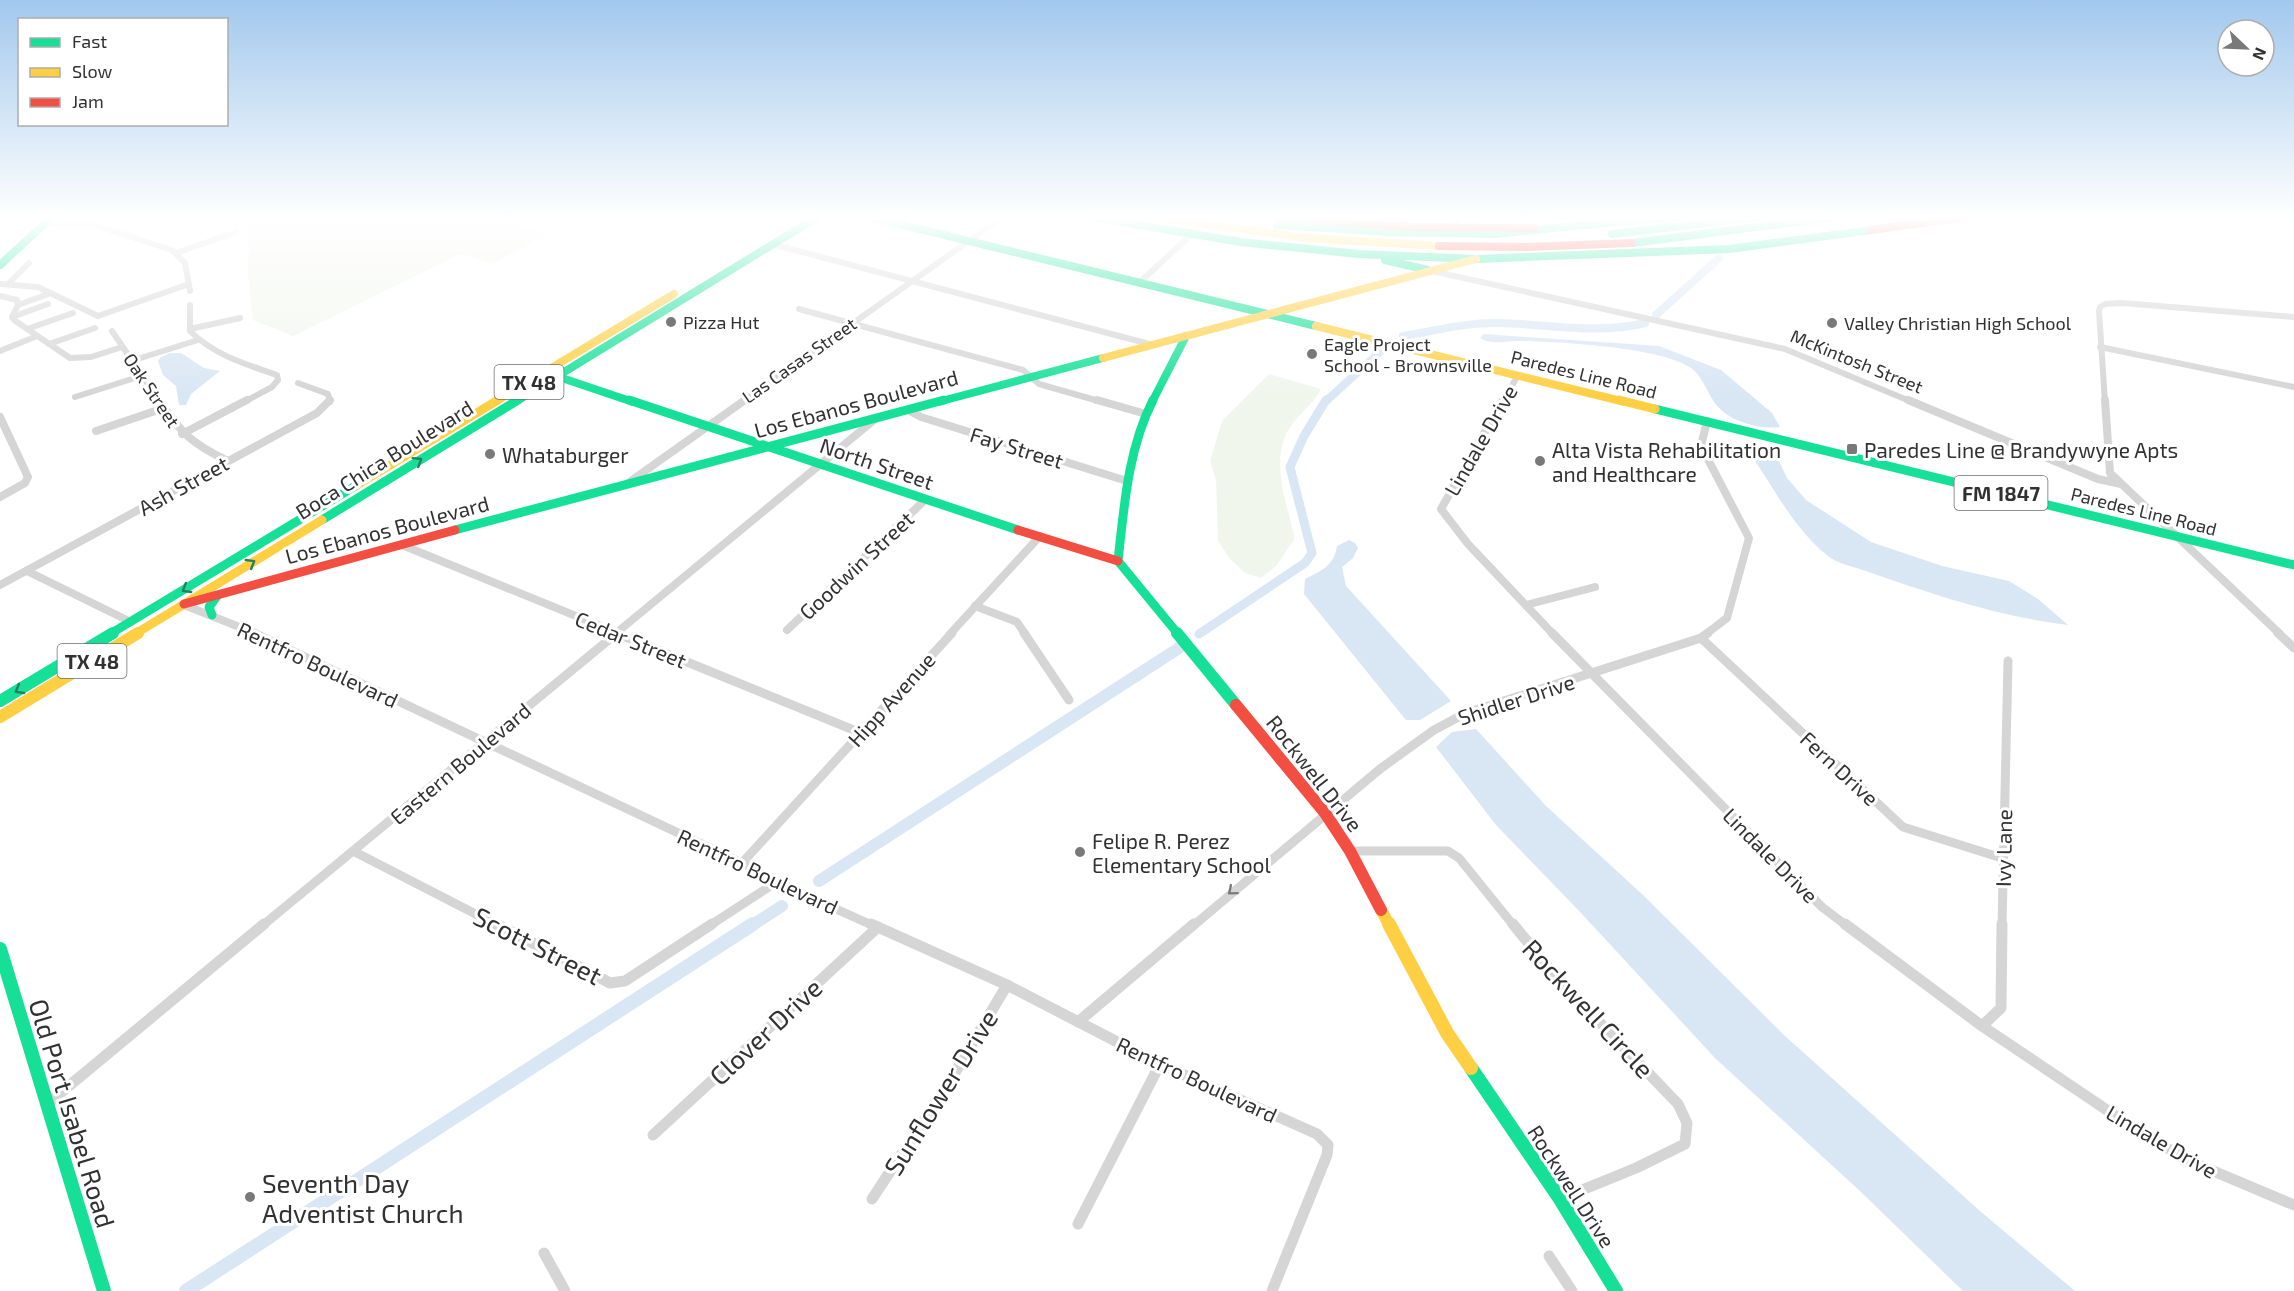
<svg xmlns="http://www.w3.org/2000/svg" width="2294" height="1291" font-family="'Exo 2',sans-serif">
  <rect width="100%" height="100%" fill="#fff"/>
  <!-- green -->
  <g fill="#f1f6ed">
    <path d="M194,216H484L550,233L492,264L460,254L293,336L253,320L248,272L249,233Z"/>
    <path d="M1269,374L1321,389C1312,407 1293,417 1285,437C1272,467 1288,508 1295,538L1276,566L1261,578L1245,573L1230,559L1218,541L1216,480L1210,461L1222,421Z"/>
  </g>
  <!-- water -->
  <g fill="#d9e6f4">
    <path d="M1484,334L1659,346L1721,370L1772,413L1780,427C1759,430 1727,421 1714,402C1708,392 1701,375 1691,368C1660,347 1559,342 1520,341C1507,340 1491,346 1480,338Z"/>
    <path d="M170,353H181L204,368L220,371L191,394L186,405H179L176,386L163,375L158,361L161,357Z"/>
    <path d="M1751,444L1768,449L1778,459L1787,478L1806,500L1871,542L1942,566L2009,581L2038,599L2068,625C2000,617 1931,594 1866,571C1854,567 1838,564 1828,556C1795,530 1775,490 1751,455Z"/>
    <path d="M1349,540L1355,543L1358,548L1353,558L1342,567L1346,586L1451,701L1420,720H1406L1304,594L1305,579C1321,571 1334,566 1337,546Z"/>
    <path d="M1476,729L1546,806L1644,896L1785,1036L1980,1211L2075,1291H1963L1861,1192L1715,1058L1582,914L1496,825L1436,747L1452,732Z"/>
  </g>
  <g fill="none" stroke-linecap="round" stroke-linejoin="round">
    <!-- canal-far3 -->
    <g stroke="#d9e6f4" stroke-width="8">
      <path d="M1656,315L1719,258"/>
      <path d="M1403,336C1435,331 1466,322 1499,323C1549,324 1595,335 1645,323"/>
      <path d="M1325,402L1381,351"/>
    </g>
    <!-- canal-far2 -->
    <path stroke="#d9e6f4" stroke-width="9" d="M1199,634L1305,563L1312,553L1290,467L1304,436L1326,400"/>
    <!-- canal-far1 -->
    <g stroke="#d9e6f4" stroke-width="12">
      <path d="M819,881L1179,648"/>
      <path d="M751,926L782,906"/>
    </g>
    <!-- canal -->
    <path stroke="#d9e6f4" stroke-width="14" d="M186,1291L753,924"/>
    <!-- street-far3 -->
    <g stroke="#d5d5d5" stroke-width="6">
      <path d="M896,223L907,216"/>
      <path d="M44,224H91L172,250L185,263L190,291"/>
      <path d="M88,224L103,216"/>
      <path d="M1393,226L1403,216"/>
      <path d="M1451,228L1461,216"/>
      <path d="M772,244L1153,345"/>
      <path d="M176,253L236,232"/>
      <path d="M1432,271L1785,349L1912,402"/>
      <path d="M1140,282L1192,234"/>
      <path d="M0,284L38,287L98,316L189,284"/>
      <path d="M8,284L29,263"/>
      <path d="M51,293L18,305L12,317L14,320L70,358L91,357L122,347"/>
      <path d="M0,296L17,300L18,305"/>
      <path d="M190,305V331C214,355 245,364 277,375L278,380L272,387L244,402"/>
      <path d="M799,309L1023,370L1039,384L1102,402"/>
      <path d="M12,317L48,304"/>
      <path d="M27,329L73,313"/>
      <path d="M190,329L240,318"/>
      <path d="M112,331L160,402"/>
      <path d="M49,344L95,328"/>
      <path d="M2100,347L2294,387"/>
      <path d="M0,351L37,336"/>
      <path d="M131,361L198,340"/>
      <path d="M298,383L328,394L330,402"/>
      <path d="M75,397L141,376"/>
      <path d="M742,402L1004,216"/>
      <path d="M1503,402L1518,375"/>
      <path d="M2105,402L2099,311L2100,307L2105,304L2122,303L2294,317"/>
    </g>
    <!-- street-far2 -->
    <g stroke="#d5d5d5" stroke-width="8">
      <path d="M159,400C181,433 192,444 228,461"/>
      <path d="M1097,400L1146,414"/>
      <path d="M1503,400L1441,509L1468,544L1553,634"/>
      <path d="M1908,400L2098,479L2121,484"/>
      <path d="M2105,400L2110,473L2280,634"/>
      <path d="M908,410L921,417L1127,481"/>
      <path d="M0,417L28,477L25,483L0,497"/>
      <path d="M96,431L164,408"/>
      <path d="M182,434L247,400"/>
      <path d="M628,483L745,400"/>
      <path d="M402,545L620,634"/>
      <path d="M27,571L131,622"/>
      <path d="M0,585L317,413L330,400"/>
      <path d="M184,605L257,634"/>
      <path d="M1526,605L1595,587"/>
      <path d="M975,606L1017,622L1025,634"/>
      <path d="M787,630L925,500"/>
      <path d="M615,634L874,420"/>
      <path d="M950,634L1040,536"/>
      <path d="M1706,634L1727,618L1749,538L1701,446L1707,421"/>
    </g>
    <!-- street-far1 -->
    <g stroke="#d5d5d5" stroke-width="9">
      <path d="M254,633L742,863L798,892L874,926"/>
      <path d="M616,633L861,733"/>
      <path d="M1024,633L1069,700"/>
      <path d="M1552,633L1822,907L1847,926"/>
      <path d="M2278,633L2294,648"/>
      <path d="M1701,638L1903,827L2002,858"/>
      <path d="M353,851L499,926"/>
      <path d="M1350,851H1448L1459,858L1514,926"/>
      <path d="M742,863L952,633"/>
      <path d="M262,926L617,633"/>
      <path d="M709,926L778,881"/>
      <path d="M1193,926L1380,769L1434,730L1466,713L1701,638L1708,633"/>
      <path d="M2002,926L2008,661"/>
    </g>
    <!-- street -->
    <g stroke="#d5d5d5" stroke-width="11">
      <path d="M496,924L610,983L625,981L712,924"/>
      <path d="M871,924L1007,985L1160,1064L1317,1134L1328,1145L1327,1155L1272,1291"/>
      <path d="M1513,924L1556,977L1678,1104L1687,1123L1685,1144L1636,1168L1560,1199"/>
      <path d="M1845,924L1982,1026L2150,1139L2199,1165L2294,1205"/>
      <path d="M1078,1022L1194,924"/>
      <path d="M1982,1026L2001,1008L2002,924"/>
      <path d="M46,1105L264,924"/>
      <path d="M653,1135L878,927"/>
      <path d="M872,1199L950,1081L1007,985"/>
      <path d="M1078,1224L1160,1064"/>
      <path d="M544,1253L565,1291"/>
      <path d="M1549,1256L1572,1291"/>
    </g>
    <!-- fast-far3 -->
    <g stroke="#16e098" stroke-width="8">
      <path d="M867,216L1316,326"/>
      <path d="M1086,216L1241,242L1359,254L1476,259L1729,249L1871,230"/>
      <path d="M1277,225L1390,232L1495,234L1571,226"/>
      <path d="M1562,227L1687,216"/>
      <path d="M1612,234L1767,216"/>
      <path d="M1632,243L1843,216"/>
      <path d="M1385,260L1428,270"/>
      <path d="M0,265L53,216"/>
      <path d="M556,376L633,402"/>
      <path d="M515,402L819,216"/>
      <path d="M938,402L1103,358"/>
      <path d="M1152,402L1186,336"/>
    </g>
    <!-- fast-far2 -->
    <g stroke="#16e098" stroke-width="9">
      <path d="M629,400L1018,530"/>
      <path d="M1153,400C1128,449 1124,507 1118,561L1178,634"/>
      <path d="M1655,409L2294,565"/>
      <path d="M322,520L518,400"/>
      <path d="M455,530L944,400"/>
      <path d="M212,615L209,607L217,596"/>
      <path d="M110,634L357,485"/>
    </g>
    <!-- fast-far1 -->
    <g stroke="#16e098" stroke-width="12">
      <path d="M1177,633L1236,705"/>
      <path d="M0,701L113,633"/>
    </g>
    <!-- fast -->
    <g stroke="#16e098" stroke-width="14">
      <path d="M0,949L104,1291"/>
      <path d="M1471,1068L1560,1199L1616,1291"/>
    </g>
    <!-- slow-far3 -->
    <g stroke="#ffcf43" stroke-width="8">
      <path d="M1147,216L1309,238L1439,246"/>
      <path d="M1316,326L1625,402"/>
      <path d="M1103,358L1476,259"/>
      <path d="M495,402L674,294"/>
    </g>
    <!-- slow-far2 -->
    <g stroke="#ffcf43" stroke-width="9">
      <path d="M1619,400L1655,409"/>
      <path d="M357,485L498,400"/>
      <path d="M135,634L322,520"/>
    </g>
    <!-- slow-far1 -->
    <g stroke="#ffcf43" stroke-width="12">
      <path d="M0,717L138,633"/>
      <path d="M1381,910L1390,926"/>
    </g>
    <!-- slow -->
    <path stroke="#ffcf43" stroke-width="14" d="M1389,924L1447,1033L1471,1068"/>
    <!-- jam-far2 -->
    <g stroke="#f24e42" stroke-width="8">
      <path d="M1269,216L1410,227L1534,228"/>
      <path d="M1956,218L1967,216"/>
      <path d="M1871,230L1973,216"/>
      <path d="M1439,246L1526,247L1632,243"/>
    </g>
    <!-- jam-far1 -->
    <g stroke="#f24e42" stroke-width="9">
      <path d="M1018,530L1118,561"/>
      <path d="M184,604L455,530"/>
    </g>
    <!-- jam -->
    <path stroke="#f24e42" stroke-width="12" d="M1236,705L1325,813L1350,851L1381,910"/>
  </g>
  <!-- one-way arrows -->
  <defs><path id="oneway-chevron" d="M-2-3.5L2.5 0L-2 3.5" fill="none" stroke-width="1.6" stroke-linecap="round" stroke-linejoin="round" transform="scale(1.5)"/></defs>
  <g stroke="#25805f">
    <use href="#oneway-chevron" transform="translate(418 461) rotate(-32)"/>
    <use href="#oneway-chevron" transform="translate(251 563) rotate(-31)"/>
    <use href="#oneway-chevron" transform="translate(186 589) rotate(149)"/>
    <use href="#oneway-chevron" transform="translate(19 690) rotate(149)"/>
  </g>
  <use stroke="#7b7b7b" href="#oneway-chevron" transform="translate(1232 891) rotate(140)"/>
  <!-- sky -->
  <linearGradient id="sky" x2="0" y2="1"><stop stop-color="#a2c8ed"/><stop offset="0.55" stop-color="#fff"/><stop offset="1" stop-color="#fff" stop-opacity="0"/></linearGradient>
  <rect width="2294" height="396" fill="url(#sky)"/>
  <!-- markers -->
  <g fill="#797979" stroke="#fff" stroke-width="2">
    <circle cx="671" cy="322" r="6"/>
    <circle cx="1832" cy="323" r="6"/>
    <circle cx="1312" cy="354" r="6"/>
    <rect x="1846" y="443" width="12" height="12" rx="3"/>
    <circle cx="490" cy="454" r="6"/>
    <circle cx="1540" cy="461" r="6"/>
    <circle cx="1080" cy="852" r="6"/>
    <circle cx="250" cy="1197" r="6"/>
  </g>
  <g text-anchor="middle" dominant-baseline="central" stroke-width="6" stroke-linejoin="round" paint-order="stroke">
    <!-- far-poi labels -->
    <g font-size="18" fill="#313131" stroke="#fff" text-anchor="start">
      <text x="683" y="322">Pizza Hut</text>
      <text x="1844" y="323">Valley Christian High School</text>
      <text x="1324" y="344">Eagle Project<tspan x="1324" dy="21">School - Brownsville</tspan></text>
    </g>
    <!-- far-street labels -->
    <g font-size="18" fill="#313131" stroke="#fff">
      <text transform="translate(799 360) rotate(-35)">Las Casas Street</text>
      <text transform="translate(1857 361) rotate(22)">McKintosh Street</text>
      <text transform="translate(1584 374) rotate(14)">Paredes Line Road</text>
      <text transform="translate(152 390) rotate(56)">Oak Street</text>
      <text transform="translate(2144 511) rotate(14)">Paredes Line Road</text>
    </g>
    <!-- shield labels -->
    <g fill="#fff" stroke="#6f6f6f" stroke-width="1.5">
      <rect x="494.5" y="365" width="69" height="34" rx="4.5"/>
      <rect x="1954.5" y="476" width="93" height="34" rx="4.5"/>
      <rect x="57.5" y="644" width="69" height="34" rx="4.5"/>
    </g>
    <g font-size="20" font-weight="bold" fill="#313131">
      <text x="529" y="382">TX 48</text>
      <text x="2001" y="493">FM 1847</text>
      <text x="92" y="661">TX 48</text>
    </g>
    <!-- street labels -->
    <g font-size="21" fill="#313131" stroke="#fff">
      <text transform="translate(856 403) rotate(-15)">Los Ebanos Boulevard</text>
      <text transform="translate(1480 440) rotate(-60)">Lindale Drive</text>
      <text transform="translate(1017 447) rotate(17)">Fay Street</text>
      <text transform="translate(384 459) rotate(-32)">Boca Chica Boulevard</text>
      <text transform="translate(877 463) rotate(19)">North Street</text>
      <text transform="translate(183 485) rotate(-29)">Ash Street</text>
      <text transform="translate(387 529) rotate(-15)">Los Ebanos Boulevard</text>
      <text transform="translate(856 565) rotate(-43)">Goodwin Street</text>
      <text transform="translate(631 639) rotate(22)">Cedar Street</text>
      <text transform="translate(318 664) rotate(25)">Rentfro Boulevard</text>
      <text transform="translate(891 699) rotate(-48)">Hipp Avenue</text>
      <text transform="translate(1516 699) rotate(-18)">Shidler Drive</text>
      <text transform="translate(460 763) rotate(-40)">Eastern Boulevard</text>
      <text transform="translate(1840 768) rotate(43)">Fern Drive</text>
      <text transform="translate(1315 773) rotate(52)">Rockwell Drive</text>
      <text transform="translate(2003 848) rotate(-89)">Ivy Lane</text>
      <text transform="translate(1771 855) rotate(45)">Lindale Drive</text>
      <text transform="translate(758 871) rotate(25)">Rentfro Boulevard</text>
      <text transform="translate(1197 1079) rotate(25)">Rentfro Boulevard</text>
      <text transform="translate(2162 1141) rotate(30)">Lindale Drive</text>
      <text transform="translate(1572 1186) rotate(57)">Rockwell Drive</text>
    </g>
    <!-- poi labels -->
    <g font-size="21" fill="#313131" stroke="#fff" text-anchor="start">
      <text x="1552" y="449">Alta Vista Rehabilitation<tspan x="1552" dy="24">and Healthcare</tspan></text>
      <text x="1864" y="449">Paredes Line @ Brandywyne Apts</text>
      <text x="502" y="454">Whataburger</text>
      <text x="1092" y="840">Felipe R. Perez<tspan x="1092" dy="24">Elementary School</tspan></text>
    </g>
    <!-- near-street labels -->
    <g font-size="26" fill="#313131" stroke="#fff">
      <text transform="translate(538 945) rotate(27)">Scott Street</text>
      <text transform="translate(1589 1008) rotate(47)">Rockwell Circle</text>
      <text transform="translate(765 1031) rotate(-43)">Clover Drive</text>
      <text transform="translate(940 1092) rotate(-58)">Sunflower Drive</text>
      <text transform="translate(73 1113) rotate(73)">Old Port Isabel Road</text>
    </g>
    <!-- near-poi labels -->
    <g font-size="26" fill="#313131" stroke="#fff" text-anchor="start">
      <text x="262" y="1182">Seventh Day<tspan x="262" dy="30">Adventist Church</tspan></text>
    </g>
  </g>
  <!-- legend -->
  <rect x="18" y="18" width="210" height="108" fill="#ffffff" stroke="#adadad" stroke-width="1.5"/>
  <rect x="30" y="38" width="30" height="9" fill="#16e098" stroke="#adadad" stroke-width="1.5"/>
  <text x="72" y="48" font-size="18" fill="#313131">Fast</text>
  <rect x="30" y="68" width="30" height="9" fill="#ffcf43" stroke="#adadad" stroke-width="1.5"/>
  <text x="72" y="78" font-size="18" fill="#313131">Slow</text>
  <rect x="30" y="98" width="30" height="9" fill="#f24e42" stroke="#adadad" stroke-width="1.5"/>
  <text x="72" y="108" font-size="18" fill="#313131">Jam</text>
  <!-- north arrow -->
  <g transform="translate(2246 48) rotate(113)"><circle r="28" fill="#ffffff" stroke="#adadad" stroke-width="1.5"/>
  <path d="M0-4.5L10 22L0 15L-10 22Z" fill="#797979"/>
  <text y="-9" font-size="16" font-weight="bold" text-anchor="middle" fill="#313131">N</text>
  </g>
</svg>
